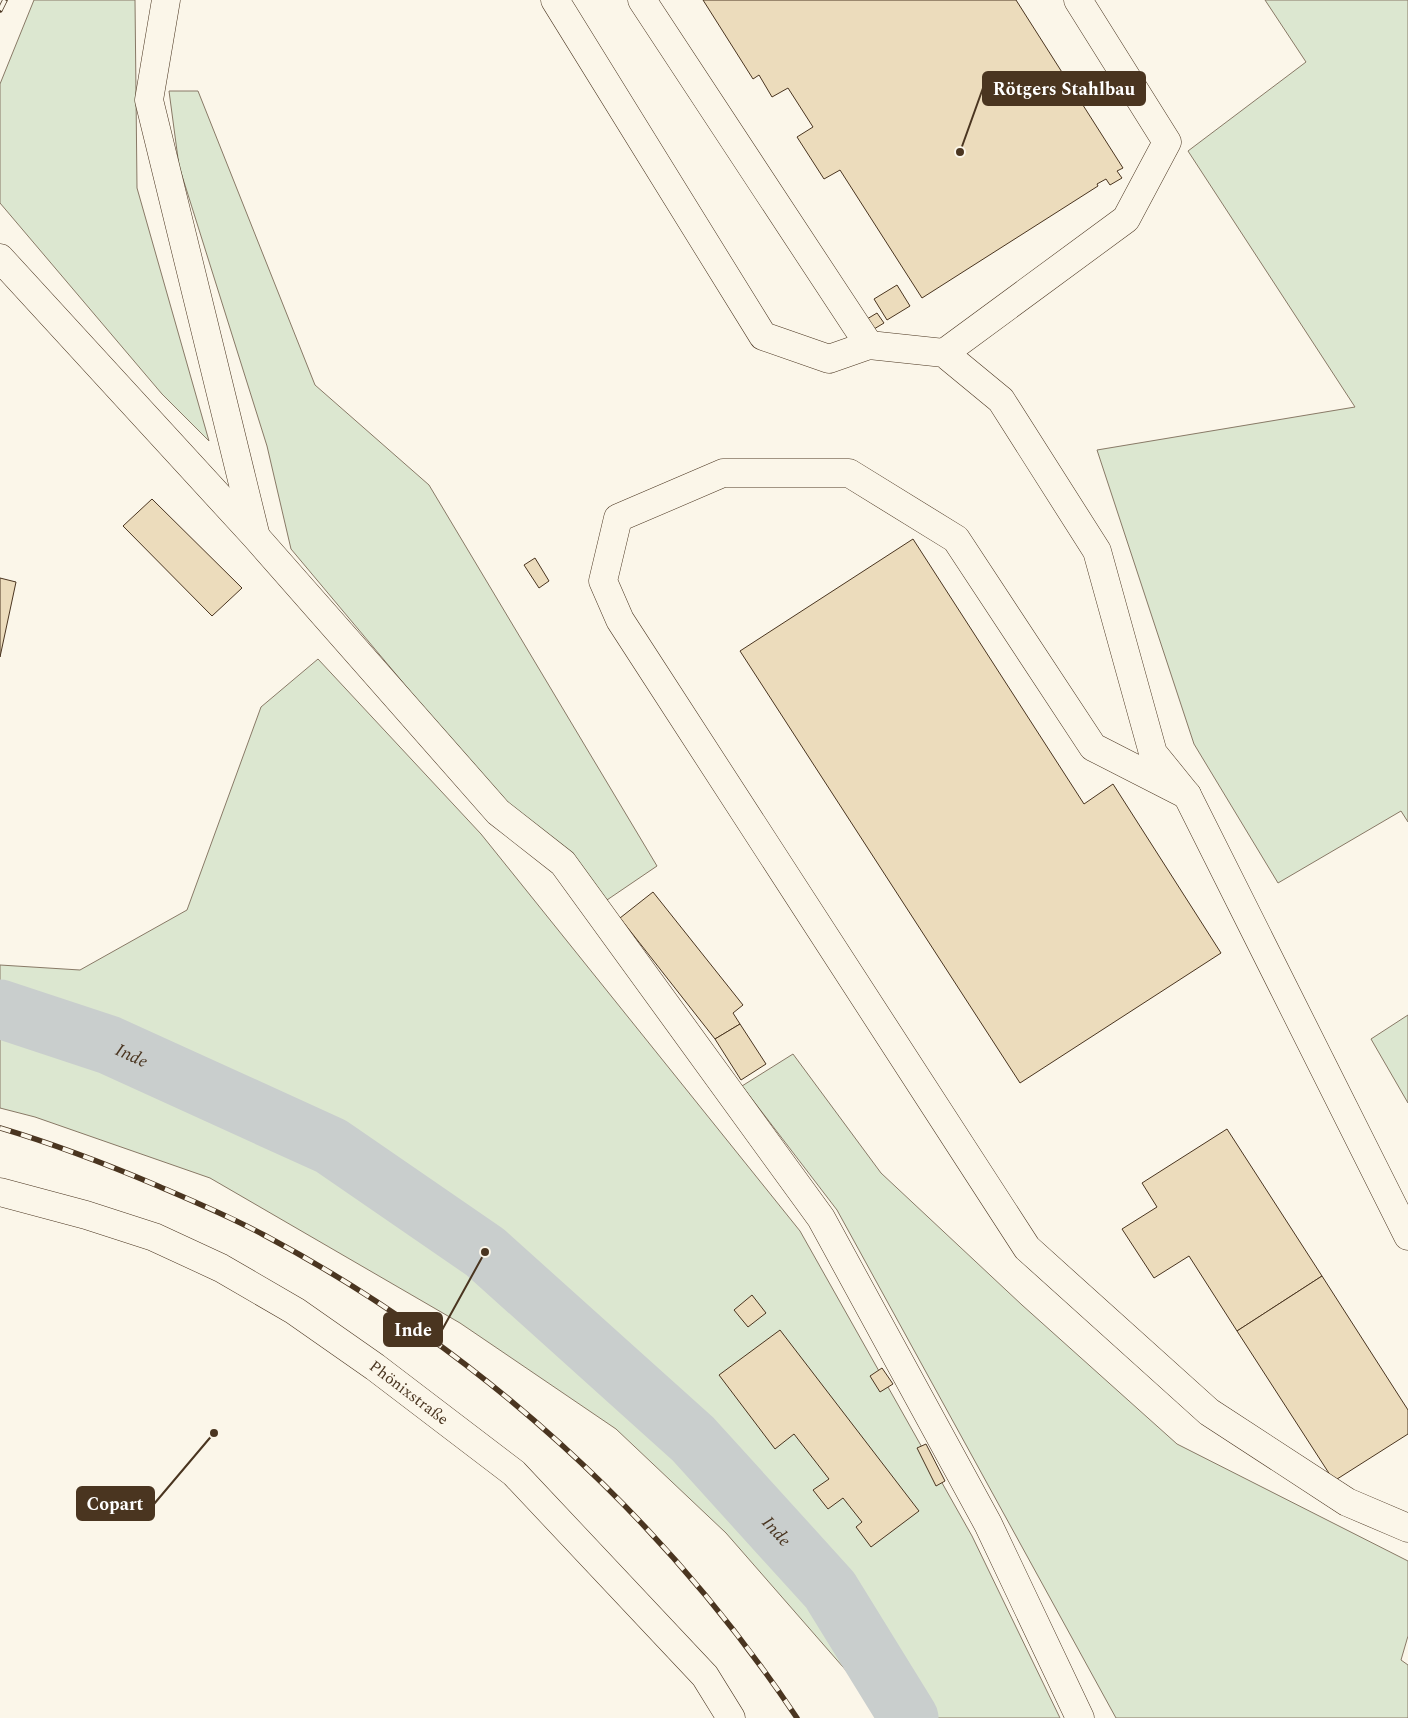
<svg xmlns="http://www.w3.org/2000/svg" width="1408" height="1718" font-family="Spectral,serif">
  <rect width="100%" height="100%" fill="#fbf6e9"/>
  <!-- green -->
  <g fill="#dce7d0" stroke="#887966">
    <path d="M34,0H135L137,188L209,441L162,394L0,203V84Z"/>
    <path d="M1265,0H1408V822L1401,811L1278,883L1194,744L1097,450L1355,407L1188,151L1306,62Z"/>
    <path d="M169,91H198L315,385L429,485L657,866L604,902L504,803L291,549L267,446L179,166Z"/>
    <path d="M318,659L481,834L800,1231L972,1536L1060,1718H876L850,1675L726,1533L616,1429L460,1323L210,1178L35,1117L0,1108V965L80,970L187,910L261,707Z"/>
    <path d="M1408,1015V1103L1371,1039Z"/>
    <path d="M793,1054L881,1173L1022,1305L1177,1444L1408,1561V1636L1401,1660L1408,1665V1718H1116L837,1210L742,1086Z"/>
  </g>
  <g fill="none" stroke-linecap="round" stroke-linejoin="round">
    <!-- river -->
    <path stroke="#c9cecd" stroke-width="59" id="s1" d="M0,1009L109,1045L331,1146L485,1252L693,1439L830,1590L909,1718"/>
  </g>
  <!-- building -->
  <g fill="#ecdcbc" stroke="#4a3520">
    <path d="M703,0H1016L1123,168L1117,171L1122,178L1110,185L1106,179L1097,184L1098,186L922,298L840,170L824,179L797,137L813,127L788,88L772,97L759,75L753,79Z"/>
    <path d="M897,285L910,306L887,320L874,299Z"/>
    <path d="M877,313L884,323L869,332L862,322Z"/>
    <path d="M152,499L242,588L212,616L123,526Z"/>
    <path d="M913,539L1084,804L1113,784L1221,953L1020,1083L740,651Z"/>
    <path d="M535,558L549,581L539,588L524,565Z"/>
    <path d="M0,578L16,582L0,657Z"/>
    <path d="M653,892L743,1005L733,1013L740,1024L715,1039L620,918Z"/>
    <path d="M740,1024L766,1064L741,1080L715,1039Z"/>
    <path d="M1227,1129L1322,1276L1237,1331L1189,1256L1154,1278L1122,1229L1157,1207L1142,1183Z"/>
    <path d="M1322,1276L1408,1410V1434L1334,1481L1237,1331Z"/>
    <path d="M752,1295L766,1313L748,1327L734,1310Z"/>
    <path d="M780,1330L919,1511L871,1547L856,1527L862,1522L843,1498L828,1509L813,1490L829,1479L794,1434L775,1449L719,1375Z"/>
    <path d="M882,1368L893,1384L880,1392L870,1376Z"/>
    <path d="M926,1444L945,1481L936,1486L917,1448Z"/>
  </g>
  <g fill="none" stroke-linecap="round" stroke-linejoin="round">
    <defs>
      <g id="minor">
        <path d="M166,0L149,100L255,533"/>
        <path d="M555,0L763,336L829,359L869,345L944,353L1001,400L1097,551L1153,753L1187,795L1408,1236"/>
        <path d="M642,0L869,345"/>
        <path d="M0,258L256,537L498,812L563,863L821,1218L988,1524L1080,1718"/>
        <path d="M944,353L1126,219L1167,142L1078,0"/>
        <path d="M1187,795L1093,747L956,539L849,473H723L618,518L603,581L620,620L1027,1248L1209,1412L1347,1502L1408,1528"/>
      </g>
      <g id="major">
        <path id="s2" d="M0,1192L86,1215L154,1237L221,1268L295,1311L375,1367L514,1473L705,1676L731,1718"/>
      </g>
    </defs>
    <!-- minor casing -->
    <use href="#minor" stroke="#4a3520" stroke-width="29"/>
    <!-- major casing -->
    <use href="#major" stroke="#4a3520" stroke-width="29"/>
    <!-- minor -->
    <use href="#minor" stroke="#fbf6e9" stroke-width="28"/>
    <!-- major -->
    <use href="#major" stroke="#fbf6e9" stroke-width="28"/>
    <defs>
      <g id="rail">
        <path d="M0,10L5,0"/>
        <path d="M0,1128C54,1144 106,1164 158,1186C193,1201 229,1216 264,1235C478,1349 662,1516 797,1718"/>
      </g>
    </defs>
    <!-- rail casing -->
    <use href="#rail" stroke="#4a3520" stroke-width="5.5"/>
    <!-- rail -->
    <use href="#rail" stroke="#fbf6e9" stroke-width="4" stroke-dasharray="11" stroke-linecap="butt"/>
  </g>
  <g text-anchor="middle" dominant-baseline="central" stroke-width="4" stroke-linejoin="round" paint-order="stroke">
    <!-- street labels -->
    <g font-size="16" fill="#4a3520" stroke="#fbf6e9">
      <text stroke="none"><textPath href="#s2" startOffset="460">Phönixstraße</textPath></text>
    </g>
    <!-- water labels -->
    <g font-size="18" font-style="italic" fill="#4a3520" stroke="#fbf6e9">
      <text stroke="none"><textPath href="#s1" startOffset="140">Inde</textPath></text>
      <text stroke="none"><textPath href="#s1" startOffset="950">Inde</textPath></text>
    </g>
  </g>
  <!-- callouts -->
  <path fill="none" stroke="#4a3520" stroke-width="2" d="M960 152L983 88M485 1252L442 1330M214 1433L154 1504"/>
  <g fill="#4a3520" stroke="#fbf6e9" stroke-width="2">
    <circle cx="960" cy="152" r="5"/>
    <circle cx="485" cy="1252" r="5"/>
    <circle cx="214" cy="1433" r="5"/>
  </g>
  <g fill="#4a3520" stroke="#4a3520" stroke-width="2">
    <rect x="983" y="72" width="162" height="33" rx="5"/>
    <rect x="384" y="1313" width="58" height="33" rx="5"/>
    <rect x="77" y="1487" width="77" height="33" rx="5"/>
  </g>
  <g font-size="18" text-anchor="middle" font-weight="bold" fill="#fff">
    <text x="1064" y="95">Rötgers Stahlbau</text>
    <text x="413" y="1336">Inde</text>
    <text x="115" y="1510">Copart</text>
  </g>
</svg>
